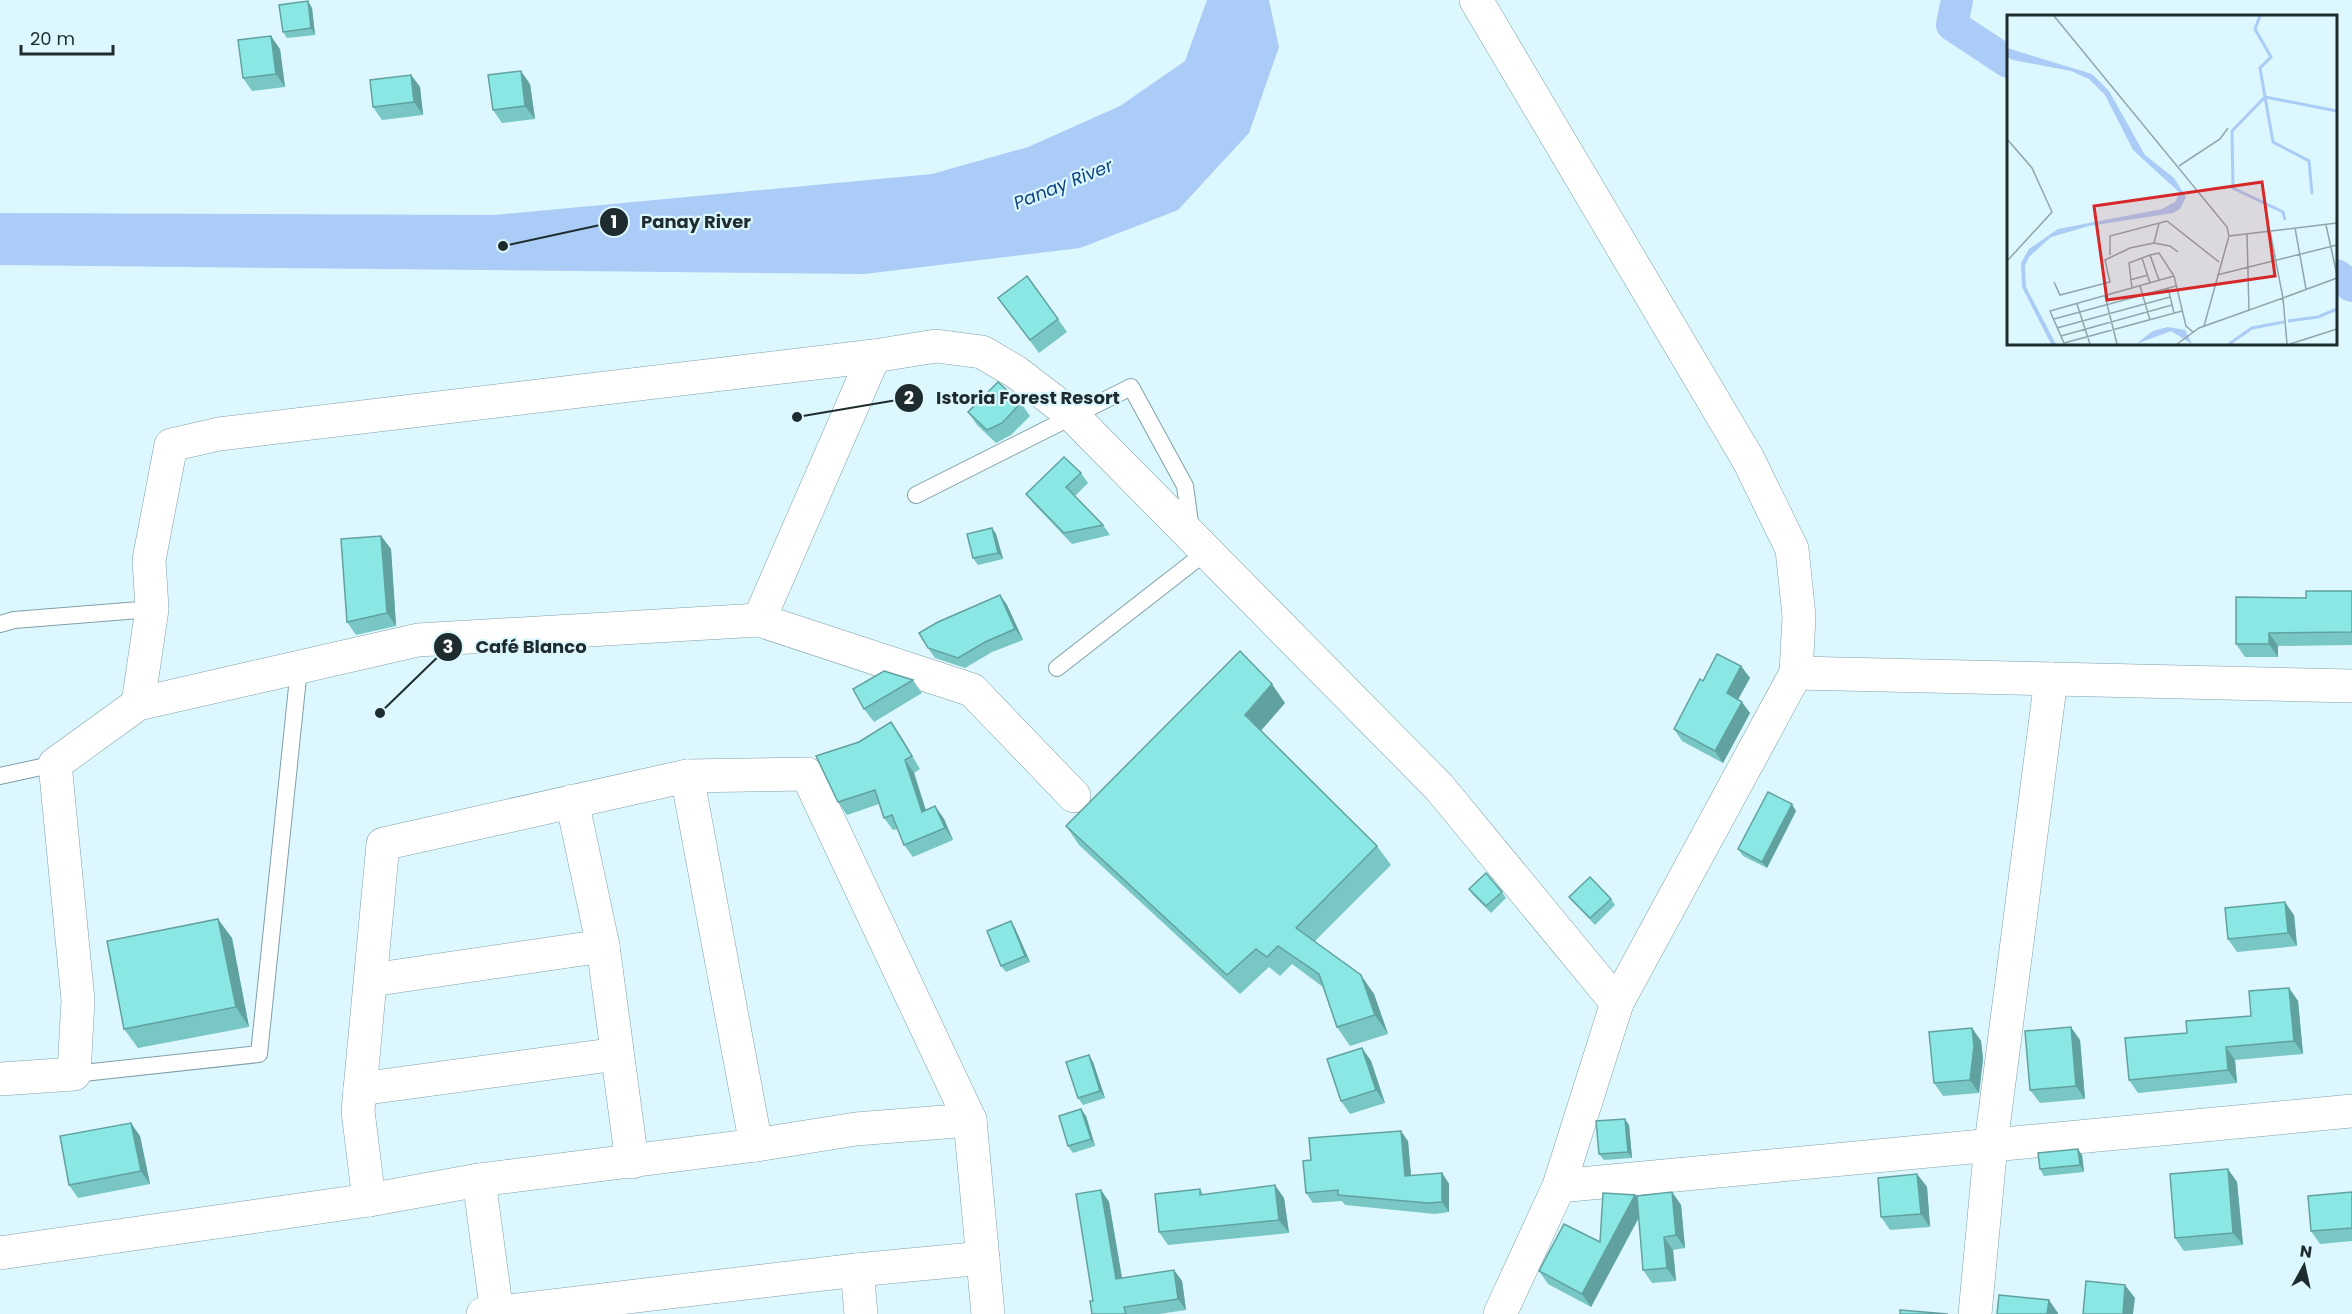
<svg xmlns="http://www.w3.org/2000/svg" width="2352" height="1314" font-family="Poppins,sans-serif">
  <rect width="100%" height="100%" fill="#dcf7fe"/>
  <!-- water -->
  <path fill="#abccf7" d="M1207,0H1269L1279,47L1249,133L1178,210L1080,248L864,274L0,265V213L495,215L932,174L1028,147L1120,106L1185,61Z"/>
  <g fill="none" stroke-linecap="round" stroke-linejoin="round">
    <!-- canal -->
    <g stroke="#abccf7" stroke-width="32">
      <path d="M1957,0L1952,25L2008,62"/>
      <path d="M2336,275L2352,286"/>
    </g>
    <defs>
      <g id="service">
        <path d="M916,495L1131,387L1185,486L1191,530"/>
        <path d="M0,624L14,620L152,609"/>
        <path d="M1057,668L1206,552"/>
        <path d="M0,776L55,764"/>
        <path d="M74,1074L259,1054L299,668"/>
      </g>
      <g id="minor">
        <path d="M759,620L874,356"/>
        <path d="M138,704L152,609L149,560L171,445L219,434L874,356L936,346L982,352L1016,372L1072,415L1439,787L1617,1003"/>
        <path d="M687,776L807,774L970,1120L988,1314"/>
        <path d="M572,801L603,946L632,1162"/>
        <path d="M371,980L603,946"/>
        <path d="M0,1079L74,1074L78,1000L55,764L138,704L418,640L759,620L972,690L1074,796"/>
        <path d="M360,1089L617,1054"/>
        <path d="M479,1180L497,1314"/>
        <path d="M1559,1186L2352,1111"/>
        <path d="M369,1200L358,1111L383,844L687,776L756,1145"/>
        <path d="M0,1253L369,1200L479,1180L756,1145L856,1129L970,1120"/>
        <path d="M857,1270L861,1314"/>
        <path d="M483,1314L857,1270L983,1258"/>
        <path d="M1975,1314L1991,1144L2051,679"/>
      </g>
      <g id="tertiary">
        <path d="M1476,0L1748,459L1792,549L1799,616L1796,673L1617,1003L1559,1186L1500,1314"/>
        <path d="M1796,673L2352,686"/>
      </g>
    </defs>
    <!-- service casing -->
    <use href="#service" stroke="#80a0a8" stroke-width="18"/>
    <!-- minor casing -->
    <use href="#minor" stroke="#80a0a8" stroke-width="34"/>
    <!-- tertiary casing -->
    <use href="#tertiary" stroke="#80a0a8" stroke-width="34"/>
    <!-- service -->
    <use href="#service" stroke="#fff" stroke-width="16"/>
    <!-- minor -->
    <use href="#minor" stroke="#fff" stroke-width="33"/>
    <!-- tertiary -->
    <use href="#tertiary" stroke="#fff" stroke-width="33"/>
  </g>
  <!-- wall -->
  <g fill="#78c7c4">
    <path d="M312,8L315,35L287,38L283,32Z"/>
    <path d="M280,49L285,87L252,91L243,78Z"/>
    <path d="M411,75L420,87L423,115L382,120L373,107Z"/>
    <path d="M530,84L535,119L502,123L493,110Z"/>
    <path d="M998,298L1058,319L1067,332L1039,353Z"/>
    <path d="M1021,403L1030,416L1011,435L996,443L977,425L968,412Z"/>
    <path d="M1081,473L1088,483L1075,496L1103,525L1110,535L1072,544L1034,504L1026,494Z"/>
    <path d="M992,528L996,534L1003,559L978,565L973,558Z"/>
    <path d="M381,536L391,549L396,626L356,635L347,622Z"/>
    <path d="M2352,591V645L2278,646V657H2245L2236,644L2306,598Z"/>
    <path d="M1000,595L1007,605L1023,640L992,652L965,668L935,658L928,648Z"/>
    <path d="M1741,666L1750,678L1738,699L1750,713L1723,763L1682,741L1674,729L1703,681Z"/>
    <path d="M913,680L922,693L874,722L864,709Z"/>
    <path d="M1285,703L1261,730L1377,846L1391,865L1315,941L1374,994L1388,1034L1350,1046L1337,1027L1323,987L1292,964L1280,976L1269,967L1240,994L1079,845L1066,826Z"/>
    <path d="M891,722L920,769L914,773L926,810L935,806L944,819L953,840L913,857L904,845L898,829L893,830L884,818L879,804L847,815L838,802L859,742Z"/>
    <path d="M1796,811L1767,868L1743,856L1738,849Z"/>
    <path d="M1469,889L1502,892L1506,898L1491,913L1473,895Z"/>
    <path d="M1569,897L1611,899L1615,905L1595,925L1574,903Z"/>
    <path d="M2294,915L2297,946L2237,952L2228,939Z"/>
    <path d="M1011,921L1015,928L1030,962L1006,972L1001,966Z"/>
    <path d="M232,938L249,1027L138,1048L124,1029Z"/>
    <path d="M2289,988L2298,1001L2303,1054L2235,1060L2237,1083L2138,1093L2129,1080L2187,1033L2251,1016Z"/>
    <path d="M1972,1028L1981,1041L1983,1059L1979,1093L1943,1096L1934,1083Z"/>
    <path d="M2080,1040L2085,1099L2040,1103L2030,1090Z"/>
    <path d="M1362,1048L1371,1061L1385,1103L1350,1114L1341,1101Z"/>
    <path d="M1093,1062L1105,1098L1083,1105L1078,1098Z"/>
    <path d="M1086,1116L1095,1146L1073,1153L1068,1146Z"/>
    <path d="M1629,1125L1632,1158L1604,1160L1599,1154Z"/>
    <path d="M140,1136L150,1184L78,1198L69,1185Z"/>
    <path d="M1408,1141L1411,1176L1442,1173L1449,1184V1212L1435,1214L1345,1205L1342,1201L1313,1203L1306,1193L1311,1160Z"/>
    <path d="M2082,1155L2084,1172L2044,1176L2040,1169Z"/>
    <path d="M1917,1174L1927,1187L1930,1227L1890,1230L1881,1217Z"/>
    <path d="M2237,1182L2243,1245L2184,1251L2175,1238Z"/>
    <path d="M1200,1189L1203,1194L1284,1198L1289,1233L1168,1245L1159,1232Z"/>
    <path d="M1101,1190L1109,1202L1122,1278L1174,1270L1182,1281L1186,1310L1159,1314H1092Z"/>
    <path d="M1672,1192L1681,1205L1685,1248L1673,1250L1676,1281L1652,1283L1643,1270L1639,1217L1591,1307L1548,1284L1539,1271L1600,1242L1637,1199Z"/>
    <path d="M2352,1192V1241L2320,1244L2311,1231Z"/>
  </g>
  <!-- shaded-wall -->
  <g fill="#61a2a0">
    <path d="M308,1L312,8L315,35L311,28Z"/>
    <path d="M271,36L280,49L285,87L276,74Z"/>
    <path d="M521,71L530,84L535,119L525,106Z"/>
    <path d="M411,75L420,87L423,115L414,102Z"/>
    <path d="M992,528L996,534L1003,559L998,553Z"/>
    <path d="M381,536L391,549L396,626L387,613Z"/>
    <path d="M1000,595L1007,605L1023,640L1015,629Z"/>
    <path d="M2269,633L2278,646V657L2269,644Z"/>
    <path d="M1741,666L1750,678L1735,705L1727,693Z"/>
    <path d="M1272,684L1285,703L1258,734L1245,715Z"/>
    <path d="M1742,702L1750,713L1723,763L1715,751Z"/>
    <path d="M891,722L900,735L920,769L912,756Z"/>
    <path d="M905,760L914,773L930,824L922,812Z"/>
    <path d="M1792,804L1796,811L1767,868L1762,862Z"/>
    <path d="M935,806L944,819L953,840L945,828Z"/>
    <path d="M2285,902L2294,915L2297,946L2288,933Z"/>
    <path d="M218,919L232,938L249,1027L236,1007Z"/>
    <path d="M1011,921L1015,928L1030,962L1025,956Z"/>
    <path d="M1361,975L1374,994L1388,1034L1375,1015Z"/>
    <path d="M2289,988L2298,1001L2303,1054L2294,1041Z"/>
    <path d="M2071,1027L2080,1040L2085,1099L2076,1086Z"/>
    <path d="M1972,1028L1981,1041L1983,1059L1979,1093L1970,1080Z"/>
    <path d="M2226,1047L2235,1060L2237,1083L2228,1070Z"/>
    <path d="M1362,1048L1371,1061L1385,1103L1376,1090Z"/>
    <path d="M1089,1055L1093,1062L1105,1098L1100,1091Z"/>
    <path d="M1081,1109L1086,1116L1095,1146L1091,1139Z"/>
    <path d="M1625,1119L1629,1125L1632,1158L1628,1152Z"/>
    <path d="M131,1123L140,1136L150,1184L141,1171Z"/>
    <path d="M1401,1131L1408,1141L1412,1187L1405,1176Z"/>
    <path d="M2078,1149L2082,1155L2084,1172L2080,1165Z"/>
    <path d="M2228,1169L2237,1182L2243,1245L2233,1233Z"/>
    <path d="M1442,1173L1449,1184V1212L1442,1202Z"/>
    <path d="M1917,1174L1927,1187L1930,1227L1921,1214Z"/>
    <path d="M1275,1185L1284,1198L1289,1233L1279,1220Z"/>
    <path d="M1101,1190L1109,1202L1124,1290L1116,1279Z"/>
    <path d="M1672,1192L1681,1205L1685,1248L1676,1235Z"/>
    <path d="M1635,1195L1644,1208L1591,1307L1582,1294Z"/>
    <path d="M1664,1237L1673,1250L1676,1281L1667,1268Z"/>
    <path d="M1174,1270L1182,1281L1186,1310L1178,1299Z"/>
    <path d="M2125,1285L2135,1298L2133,1314H2123Z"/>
    <path d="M2049,1300L2058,1313V1314H2047Z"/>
  </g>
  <!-- building -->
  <g fill="#8be7e4" stroke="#61a2a0" stroke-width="1.5">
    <path d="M308,1L311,28L283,32L279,5Z"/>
    <path d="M271,36L276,74L243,78L238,40Z"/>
    <path d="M521,71L525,106L493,110L488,75Z"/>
    <path d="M411,75L414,102L373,107L370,80Z"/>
    <path d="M1027,276L1058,319L1030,340L998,298Z"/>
    <path d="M998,382L1021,403L1002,423L987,430L968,412Z"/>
    <path d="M1064,457L1081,473L1066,487L1103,525L1064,533L1026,494Z"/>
    <path d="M992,528L998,553L973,558L967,534Z"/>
    <path d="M381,536L387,613L347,622L341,539Z"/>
    <path d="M2306,591H2352V632L2269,633V644H2236V597L2306,598Z"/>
    <path d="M1000,595L1015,629L985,642L958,658L928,648L919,633L938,622Z"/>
    <path d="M1240,651L1272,684L1245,715L1377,846L1296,928L1361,975L1375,1015L1337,1027L1319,974L1278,946L1267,957L1256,949L1227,975L1066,826Z"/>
    <path d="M1717,654L1741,666L1727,693L1742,702L1715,751L1674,729L1700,679L1703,681Z"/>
    <path d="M884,671L913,680L864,709L853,689Z"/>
    <path d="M891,722L912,756L905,760L922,812L935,806L945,828L904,845L892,815L884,818L875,790L838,802L816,756L859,742Z"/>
    <path d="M1768,792L1792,804L1762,862L1738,849Z"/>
    <path d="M1486,873L1502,892L1486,906L1469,889Z"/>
    <path d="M1590,877L1611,899L1590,918L1569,897Z"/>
    <path d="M2285,902L2288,933L2228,939L2225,908Z"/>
    <path d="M218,919L236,1007L124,1029L107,941Z"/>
    <path d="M1011,921L1025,956L1001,966L987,931Z"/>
    <path d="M2289,988L2294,1041L2226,1047L2228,1070L2129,1080L2125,1038L2187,1033L2186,1021L2251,1016L2249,991Z"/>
    <path d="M2071,1027L2076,1086L2030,1090L2025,1031Z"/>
    <path d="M1972,1028L1974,1046L1970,1080L1934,1083L1929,1032Z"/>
    <path d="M1362,1048L1376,1090L1341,1101L1327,1059Z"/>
    <path d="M1089,1055L1100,1091L1078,1098L1066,1062Z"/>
    <path d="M1081,1109L1091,1139L1068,1146L1059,1116Z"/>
    <path d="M1625,1119L1628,1152L1599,1154L1596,1121Z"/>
    <path d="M131,1123L141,1171L69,1185L60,1136Z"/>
    <path d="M1401,1131L1405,1176L1442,1173V1202L1428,1203L1338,1195V1190L1306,1193L1303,1161L1311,1160L1309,1138Z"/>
    <path d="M2078,1149L2080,1165L2040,1169L2038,1153Z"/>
    <path d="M2228,1169L2233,1233L2175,1238L2170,1174Z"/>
    <path d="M1917,1174L1921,1214L1881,1217L1878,1178Z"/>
    <path d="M1275,1185L1279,1220L1159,1232L1155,1194L1200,1189V1195Z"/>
    <path d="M1101,1190L1116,1279L1174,1270L1178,1299L1124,1307L1126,1314H1092L1090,1301H1093L1076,1194Z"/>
    <path d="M1672,1192L1676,1235L1664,1237L1667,1268L1643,1270L1637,1196Z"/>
    <path d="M2352,1192V1228L2311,1231L2308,1196Z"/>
    <path d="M1603,1193L1635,1195L1582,1294L1539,1271L1564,1224L1600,1242Z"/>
    <path d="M2086,1281L2125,1285L2123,1314H2083Z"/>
    <path d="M1999,1295L2049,1300L2047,1314H1997Z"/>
    <path d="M1900,1310L1948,1314H1900Z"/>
  </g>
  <g text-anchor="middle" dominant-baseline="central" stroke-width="4.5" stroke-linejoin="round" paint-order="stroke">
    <!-- water labels -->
    <g font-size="18" font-style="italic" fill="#0f4382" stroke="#dcf7fe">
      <text transform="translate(1063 184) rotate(-22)">Panay River</text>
    </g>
  </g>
  <!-- overview -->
  <g transform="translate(2007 15)">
    <rect width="330" height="330" fill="#dcf7fe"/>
    <path d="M0,33L85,59L102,76L138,140L167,163L179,182L173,194L166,198L82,211L44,222L22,242L18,251L19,272L49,329H44L15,272L14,248L22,234L51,214L155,194L168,187L173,178L126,135L98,80L82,64L64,56L6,45L0,42ZM161,312L178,315L185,329L164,316L129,329L146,316Z" fill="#abccf7"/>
    <path fill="none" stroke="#abccf7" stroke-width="3" d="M253,1L248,14L264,42L253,53L258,82L330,96M278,205L276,197L226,173L225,116L258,82L266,127L302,146L305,179M281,306L311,302L330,294M222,329L245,313L277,307"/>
    <path fill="none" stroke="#90a6ab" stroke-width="1.5" d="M47,1L220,212L222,221L197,311M0,124L25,153L45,197L0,246M172,151L213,124L221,113M319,210L330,260M288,213L299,274M240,219L242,296M222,221L330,208M147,228L152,208M103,240V221L160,206L212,247M143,240L152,238L167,261L179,311L186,317M135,243L143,268M210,260L330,230M167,261L43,296L57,328L175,296M123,265L141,260M47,267L53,280L103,267L98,245L123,233L147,228L163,231L171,237M133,271L143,305M125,273L122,248L143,240L152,265M161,273L167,298M98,281L110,329M70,289L83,329M47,304L169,271M50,313L163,282M54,321L165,290M170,329L192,313L276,283L263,216M280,329L276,283L330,263M283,329L330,314"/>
    <path fill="#d62828" fill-opacity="0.15" stroke="#d62828" stroke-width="3" d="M255,167L268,261L100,285L87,191Z"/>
    <rect width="330" height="330" fill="none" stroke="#1f2c2f" stroke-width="3"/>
  </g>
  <!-- callouts -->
  <path fill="none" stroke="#1f2c2f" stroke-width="2" d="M503 246L614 222M797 417L909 398M380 713L448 647"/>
  <g fill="#1f2c2f" stroke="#dcf7fe" stroke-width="2">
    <circle cx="503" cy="246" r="6"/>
    <circle cx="797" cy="417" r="6"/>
    <circle cx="380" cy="713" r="6"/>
    <circle cx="614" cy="222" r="15"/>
    <circle cx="909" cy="398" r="15"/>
    <circle cx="448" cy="647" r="15"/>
  </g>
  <g font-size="18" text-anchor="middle" font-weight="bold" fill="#fff">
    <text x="614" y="228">1</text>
    <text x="909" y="404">2</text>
    <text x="448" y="653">3</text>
  </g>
  <g font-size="18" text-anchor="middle" font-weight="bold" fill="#1f2c2f" stroke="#dcf7fe" stroke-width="4.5" stroke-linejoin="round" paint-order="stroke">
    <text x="696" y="228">Panay River</text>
    <text x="1028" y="404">Istoria Forest Resort</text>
    <text x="531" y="653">Café Blanco</text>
  </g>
  <!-- north arrow -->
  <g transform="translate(2304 1266) rotate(8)" stroke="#dcf7fe" stroke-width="4.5" paint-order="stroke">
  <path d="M0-4.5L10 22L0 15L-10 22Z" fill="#1f2c2f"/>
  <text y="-9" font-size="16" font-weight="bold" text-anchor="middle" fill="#1f2c2f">N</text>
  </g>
  <!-- scale -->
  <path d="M21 45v9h92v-9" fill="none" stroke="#1f2c2f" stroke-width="3"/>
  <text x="30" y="45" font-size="18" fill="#1f2c2f" stroke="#dcf7fe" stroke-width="4.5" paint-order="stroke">20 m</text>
</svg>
